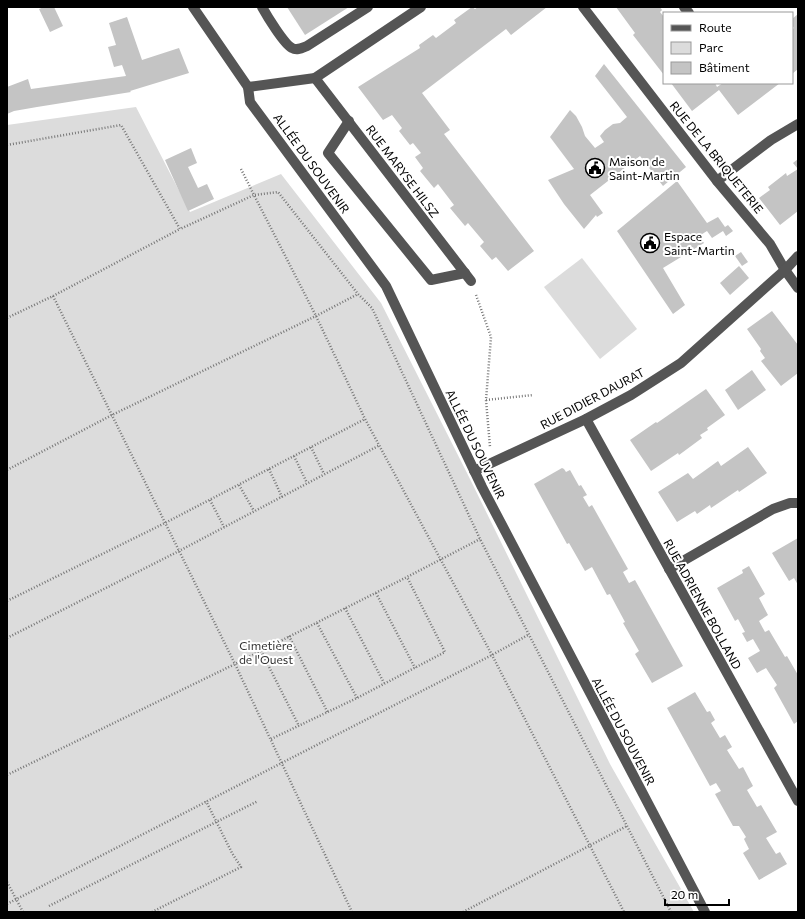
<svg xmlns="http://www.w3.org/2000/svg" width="805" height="919" font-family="Commissioner,sans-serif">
  <rect width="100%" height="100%" fill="#fff"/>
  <!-- green -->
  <g fill="#dcdcdc">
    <path d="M136,107L190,212L281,174L381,303L469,477L610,764L694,912H7V125Z"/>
    <path d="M582,258L637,329L600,359L544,287Z"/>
  </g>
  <!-- building -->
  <g fill="#c4c4c4">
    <path d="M44,7H54L63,26L50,32L39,9Z"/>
    <path d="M287,7H349L305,35Z"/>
    <path d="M472,7L475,9L478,7H547L511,35L506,29L422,93L450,130L444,134L534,251L508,271L496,257L492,260L480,246L484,242L468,223L465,226L450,208L454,205L438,184L434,188L420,171L423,168L415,157L421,153L413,143L410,145L399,131L402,128L392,115L383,120L358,87L420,48L419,45L433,35L436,38L456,23L454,20Z"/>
    <path d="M616,7H660L662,10L660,12L664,17V75L633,35L635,33Z"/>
    <path d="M798,14V69L792,74V30L794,28L792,25V19Z"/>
    <path d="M127,17L142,60L179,48L189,73L130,91L131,92L37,107L14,111L7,114V87L28,79L31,89L126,76L122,65L114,67L108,47L116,45L109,23Z"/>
    <path d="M604,64L686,167L663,186L640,156L590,195L603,213L597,217L596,215L584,229L564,204L548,180L574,169L550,137L570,110L576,116L582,127L585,136L595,148L604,142L600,136L605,130L613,124L620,123L627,117L595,76Z"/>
    <path d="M671,83H715L717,87L723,83H780L738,115L719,90L692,111Z"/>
    <path d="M191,148L197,163L188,167L198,188L207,184L214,199L188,211L165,160Z"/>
    <path d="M798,159V211L780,225L759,198L770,190L768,187L786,173L787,176L798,169L793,163Z"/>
    <path d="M677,181L707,223L718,217L725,227L728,225L733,231L726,236L723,231L712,238L707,231L699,236L704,243L663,268L685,305L673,314L617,231Z"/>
    <path d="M741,252L748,262L742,266L735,256Z"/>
    <path d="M739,266L749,278L730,295L720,283Z"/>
    <path d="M772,311L798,345V373L781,386L761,361L765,358L760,351L761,349L747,329Z"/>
    <path d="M752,370L766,390L738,410L725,390Z"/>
    <path d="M706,389L725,415L707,428L708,430L700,435L702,438L679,455L678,453L651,471L630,440L656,422L657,423Z"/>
    <path d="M748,447L767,473L739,492L738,490L711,508L710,505L697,514L695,511L677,522L658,492L688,473L693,479L718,461L721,466Z"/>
    <path d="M562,468L564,469L566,472L570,470L579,486L581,485L587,495L583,497L589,507L592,505L628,569L623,572L629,583L635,580L683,666L652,683L635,654L639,651L623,623L625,622L610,594L607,595L592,567L585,571L569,543L567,544L534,484Z"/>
    <path d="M798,538V585L794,578L789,581L772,553Z"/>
    <path d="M749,566L765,594L759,598L768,615L759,621L765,632L769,630L785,657L787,656L798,675V721L794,724L774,688L777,685L766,668L757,673L748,658L760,651L753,639L747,642L742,633L745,632L738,619L735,621L717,588L743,573L742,570Z"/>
    <path d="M695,692L707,712L710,711L715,720L711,723L720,738L725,735L732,747L727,750L739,769L743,767L753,786L747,790L757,807L761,805L777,832L766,838L776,854L780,852L787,864L759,880L743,853L749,849L744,839L746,837L739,826H733L715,794L721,791L716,783L710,786L667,708Z"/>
  </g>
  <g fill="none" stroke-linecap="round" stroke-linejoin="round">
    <!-- path -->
    <g stroke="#777" stroke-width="2.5" stroke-dasharray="1 2" stroke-linecap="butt">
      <path d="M7,145L121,125L180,229L254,195L316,316L365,419L492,655L624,912"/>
      <path d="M241,169L254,195L278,192L358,294L372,308L480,539L671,912"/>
      <path d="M476,295L491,337L486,400L490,447"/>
      <path d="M53,296L235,664L352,912"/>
      <path d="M7,318L53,296L180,229"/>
      <path d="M486,400L533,395"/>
      <path d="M311,447L324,474"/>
      <path d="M294,456L307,483"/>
      <path d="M269,469L282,497"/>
      <path d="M7,470L112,415L316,316L358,294"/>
      <path d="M239,485L254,511"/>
      <path d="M210,500L224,527"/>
      <path d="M376,593L415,668"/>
      <path d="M7,601L165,523L365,419"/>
      <path d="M345,608L384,683"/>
      <path d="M317,623L357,698"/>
      <path d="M289,636L328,713"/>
      <path d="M7,638L179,551L380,445"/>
      <path d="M261,651L299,726"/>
      <path d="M271,739L357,698L445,652L407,577"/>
      <path d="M7,775L235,664L407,577L480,539"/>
      <path d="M7,882L23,912"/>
      <path d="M7,904L492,655L528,635"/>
      <path d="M49,906L258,801"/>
      <path d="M152,912L241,867L232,853L206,801"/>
      <path d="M463,912L627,826"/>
    </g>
    <!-- minor -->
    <g stroke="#555" stroke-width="10">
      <path d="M193,7L248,87L250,102L386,286L482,487L705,912"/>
      <path d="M262,7C267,16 284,44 292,48C297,51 302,48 307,46L368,7"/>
      <path d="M583,7L717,181L770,244L785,270L798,288"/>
      <path d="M684,7L689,13"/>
      <path d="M315,78L471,281"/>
      <path d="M248,87L315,78L421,7"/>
      <path d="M349,121L328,153L431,280L465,273"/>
      <path d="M717,181L771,140L798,124"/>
      <path d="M586,419L798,801"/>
      <path d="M474,471L586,419L631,395L681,363L785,270L798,256"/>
      <path d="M669,569L773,509L790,503H798"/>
    </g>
  </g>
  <!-- icons -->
  <defs>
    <symbol id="civic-ring" viewBox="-11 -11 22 22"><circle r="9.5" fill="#fff" stroke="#000" stroke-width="1.5"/><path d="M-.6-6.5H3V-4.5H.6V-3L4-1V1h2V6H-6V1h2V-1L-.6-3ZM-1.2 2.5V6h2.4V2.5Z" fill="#000"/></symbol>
  </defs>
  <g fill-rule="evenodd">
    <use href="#civic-ring" x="584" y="157" width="22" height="22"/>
    <use href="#civic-ring" x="639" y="232" width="22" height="22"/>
  </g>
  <g text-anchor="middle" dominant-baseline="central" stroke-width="4" stroke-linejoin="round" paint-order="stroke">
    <!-- street labels -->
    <g font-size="12" fill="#000" stroke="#fff">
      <text transform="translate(717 157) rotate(51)">RUE DE LA BRIQUETERIE</text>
      <text transform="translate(312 163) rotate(54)">ALLÉE DU SOUVENIR</text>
      <text transform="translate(403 171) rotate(53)">RUE MARYSE HILSZ</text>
      <text transform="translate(592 398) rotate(-28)">RUE DIDIER DAURAT</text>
      <text transform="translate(476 444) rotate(64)">ALLÉE DU SOUVENIR</text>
      <text transform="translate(703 604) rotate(61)">RUE ADRIENNE BOLLAND</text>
      <text transform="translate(624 731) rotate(62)">ALLÉE DU SOUVENIR</text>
    </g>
    <!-- poi labels -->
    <g font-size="12" fill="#000" stroke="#fff" text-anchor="start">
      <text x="609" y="161">Maison de<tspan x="609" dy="14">Saint-Martin</tspan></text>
      <text x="664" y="236">Espace<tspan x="664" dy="14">Saint-Martin</tspan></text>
    </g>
    <!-- park labels -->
    <g font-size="12" fill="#333" stroke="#fff">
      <text x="266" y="645">Cimetière<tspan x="266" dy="14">de l'Ouest</tspan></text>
    </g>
  </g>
  <!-- border -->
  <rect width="805" height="919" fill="none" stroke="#000000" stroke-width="16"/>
  <!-- legend -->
  <rect x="663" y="12" width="130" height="72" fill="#ffffff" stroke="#999999"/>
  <rect x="671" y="25" width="20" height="6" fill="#555555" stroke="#999999"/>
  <text x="699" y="32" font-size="12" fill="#000000">Route</text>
  <rect x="671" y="42" width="20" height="12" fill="#dcdcdc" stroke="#999999"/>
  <text x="699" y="52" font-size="12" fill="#000000">Parc</text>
  <rect x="671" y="62" width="20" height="12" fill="#c4c4c4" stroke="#999999"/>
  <text x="699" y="72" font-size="12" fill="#000000">Bâtiment</text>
  <!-- scale -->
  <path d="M665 899v6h64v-6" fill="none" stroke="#000000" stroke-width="2"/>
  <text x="671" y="899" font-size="12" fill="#000000" stroke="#ffffff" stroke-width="3" paint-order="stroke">20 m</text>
</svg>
